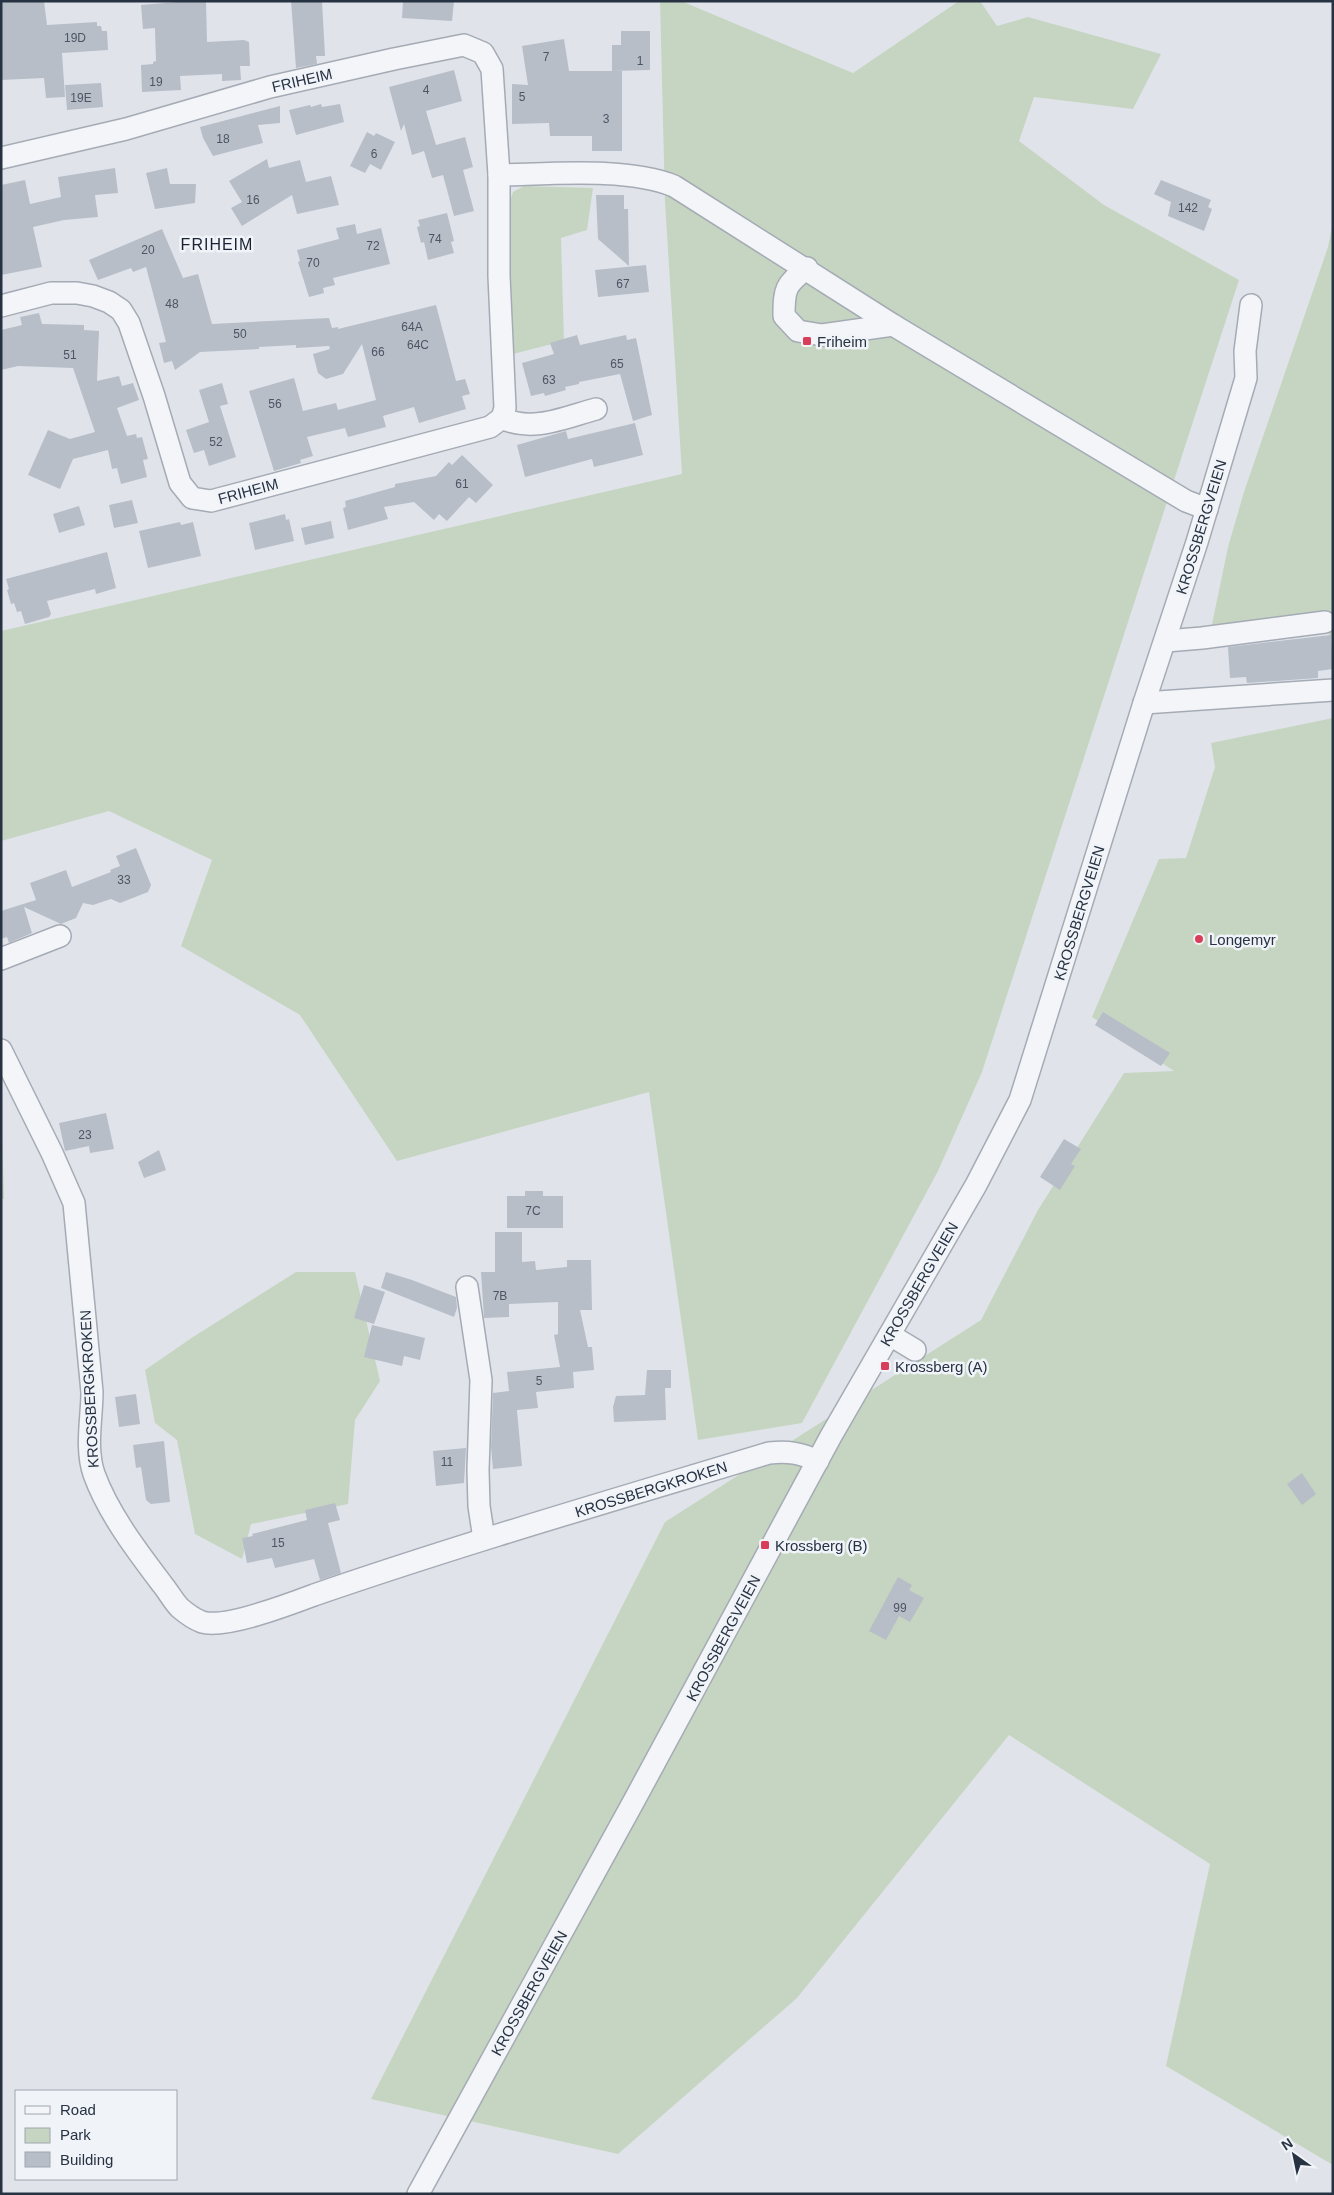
<svg xmlns="http://www.w3.org/2000/svg" width="1334" height="2195" font-family="Helvetica,sans-serif">
  <rect width="100%" height="100%" fill="#e0e4ea"/>
  <!-- green -->
  <g fill="#c6d5c1">
    <path d="M660,1H681L853,73L959,1H980L997,26L1028,17L1161,54L1133,109L1034,97L1019,141L1104,205L1239,280L982,1072L938,1171L802,1423L698,1440L649,1092L397,1161L300,1015L181,946L212,860L109,811L1,841V631L682,474L665,202Z"/>
    <path d="M524,186L593,188L587,230L561,238L564,341L509,355V204L513,192Z"/>
    <path d="M1333,222V641L1326,629L1210,634L1228,547L1244,492L1328,247Z"/>
    <path d="M1333,718V2165L1166,2066L1210,1864L1009,1735L797,1998L618,2154L371,2099L665,1522L981,1320L1038,1210L1124,1073L1174,1071L1092,1017L1159,859L1186,858L1215,767L1211,743Z"/>
    <path d="M1,1099L4,1199H1Z"/>
    <path d="M296,1272H355L380,1381L355,1420L348,1504L251,1524L242,1559L195,1534L177,1440L155,1423L145,1370L193,1337Z"/>
  </g>
  <!-- building -->
  <g fill="#b7bec8">
    <path d="M1,1H44L47,25L97,22V26H101L102,31H107L108,50L62,53L65,97L46,98L44,78L1,80Z"/>
    <path d="M189,1H206L207,42L244,40L249,42L250,66H240L241,80L222,81V74L180,76L181,90L142,92L141,65L153,64V62L156,61L155,30V28L143,29L141,5Z"/>
    <path d="M291,1H322L325,56H316L317,64L296,68Z"/>
    <path d="M403,1H454L452,21L402,18Z"/>
    <path d="M621,31H650V70L612,71V45H621Z"/>
    <path d="M564,39L569,71H622V151H592V136H550L549,123L512,124V84L528,85L522,46Z"/>
    <path d="M454,70L462,101L426,111L436,145L465,137L473,167L463,170L474,211L454,216L443,175L432,178L424,151L412,155L404,124L401,131L389,87Z"/>
    <path d="M101,83L103,107L67,110L65,85Z"/>
    <path d="M321,104L322,107L340,104L344,122L296,135L289,110L310,105L311,107Z"/>
    <path d="M280,106V123L258,125L263,143L213,156L203,138L200,127Z"/>
    <path d="M367,132L374,136L376,133L395,142L381,170L370,164L365,173L350,166Z"/>
    <path d="M267,159L269,168L300,160L306,182L331,176L339,205L297,214L292,195L242,226L231,208L242,202L229,181Z"/>
    <path d="M115,168L118,193L95,195L98,217L64,220L33,227L42,267L1,275V185L25,180L30,204L61,197L58,177Z"/>
    <path d="M167,168L170,184H196L195,203L155,209L146,173Z"/>
    <path d="M1161,180L1211,200L1208,207L1212,209L1204,231L1168,216L1171,202L1154,194Z"/>
    <path d="M596,195H624V209H628L629,266L598,239Z"/>
    <path d="M447,213L454,241L451,242L454,253L428,260L424,242L421,243L417,227L420,226L418,220Z"/>
    <path d="M355,224L357,234L381,228L390,264L333,278L335,285L323,288L324,293L309,297L298,262L300,261L297,250L339,239L336,228Z"/>
    <path d="M162,229L183,278L198,274L212,324L329,318L332,328L338,327V329L436,305L456,381L465,379L470,394L462,396L466,409L419,423L414,407L383,416L386,427L348,437L345,428L307,437L313,456L300,460L301,463L274,471L249,391L294,378L303,411L336,403L338,410L376,400L362,344L343,374L326,379L318,373L313,354L330,349L329,346L296,348V345L259,347V349L200,352L175,370L172,361L164,363L159,343L166,342L146,267L133,272L131,268L98,280L89,260Z"/>
    <path d="M646,265L649,292L598,297L595,270Z"/>
    <path d="M39,313L42,324L84,325V330L99,331L97,381L119,376L122,386L133,383L139,400L117,408L127,436L136,434L137,438L142,437L148,459L143,460L147,477L121,484L117,468L112,469L108,450L73,459L60,489L28,475L48,430L70,439L95,432L73,368L18,366L1,370V330L22,325L20,317Z"/>
    <path d="M577,335L580,345L626,335L627,340L636,338L652,415L633,421L620,374L579,382V384L565,387L566,390L545,396L544,393L531,396L522,363L554,354L550,343Z"/>
    <path d="M222,383L228,404L220,406L236,457L209,466L204,450L194,453L186,430L209,422L199,390Z"/>
    <path d="M635,423L643,455L594,467L592,459L525,477L517,445L566,431L568,439Z"/>
    <path d="M462,455L493,485L476,503L469,497L447,521L439,514L434,520L414,502L384,507L388,519L348,530L343,508L346,507L345,501L395,487V484L436,476L449,462L452,465Z"/>
    <path d="M132,500L138,523L114,528L109,505Z"/>
    <path d="M79,506L85,525L59,533L53,514Z"/>
    <path d="M285,514L286,520L289,519L294,541L255,550L249,523Z"/>
    <path d="M331,521L334,538L305,545L301,528Z"/>
    <path d="M180,522L181,525L193,522L201,556L148,568L139,531Z"/>
    <path d="M107,552L116,588L96,594L95,589L47,601L51,614L49,617L25,624L21,611L17,612L14,603L11,604L7,590L9,589L6,579Z"/>
    <path d="M1331,635L1333,669L1318,671V678L1247,683L1246,677L1230,678L1228,647Z"/>
    <path d="M136,848L151,885L148,892L120,903L111,899L93,905L83,903L76,918L61,924L24,907L32,933L9,943L7,937L1,939V911L36,900L30,883L66,870L72,887L111,872L110,870L120,866L116,856Z"/>
    <path d="M1103,1012L1170,1053L1161,1066L1095,1025Z"/>
    <path d="M106,1113L114,1149L90,1153L89,1146L65,1151L59,1123Z"/>
    <path d="M1064,1139L1081,1149L1071,1164L1075,1166L1060,1190L1040,1177Z"/>
    <path d="M159,1150L166,1170L144,1178L138,1162Z"/>
    <path d="M525,1191H543V1196H563V1228H507V1196H525Z"/>
    <path d="M495,1232H522V1262L535,1261L536,1270L567,1267V1260H591L592,1310H580L588,1347H592L594,1370L573,1372L574,1388L536,1392L538,1408L517,1410L522,1466L493,1469L491,1447L493,1393L509,1391L507,1372L560,1367L554,1335L558,1334V1302L509,1304V1317L484,1318L481,1272H495Z"/>
    <path d="M386,1272L412,1280L456,1297L457,1308L454,1317L381,1288Z"/>
    <path d="M364,1285L385,1292L374,1324L354,1318Z"/>
    <path d="M372,1325L425,1338L420,1360L404,1356L402,1366L364,1357Z"/>
    <path d="M647,1370H671V1388H665L666,1420L614,1422L613,1407L616,1396L645,1395Z"/>
    <path d="M136,1394L140,1424L119,1427L115,1397Z"/>
    <path d="M164,1441L170,1502L151,1504L146,1500L141,1467L136,1468L133,1445Z"/>
    <path d="M466,1448L464,1483L436,1486L433,1451Z"/>
    <path d="M1302,1473L1316,1494L1302,1505L1287,1484Z"/>
    <path d="M335,1503L340,1520L328,1523L341,1573L320,1580L314,1559L275,1568L272,1558L247,1563L242,1538L253,1536L252,1534L307,1520L305,1510Z"/>
    <path d="M898,1577L912,1585L909,1590L924,1598L910,1622L899,1616L886,1640L869,1631Z"/>
  </g>
  <g fill="none" stroke-linecap="round" stroke-linejoin="round">
    <defs>
      <g id="minor">
        <path d="M1,158L126,129L270,87L394,59L464,45L483,53L492,69L499,175V276L505,408L502,418L490,427L211,501L192,498L180,483L154,396L129,323L121,310L109,302L93,296L77,293H51L1,306"/>
        <path d="M499,175C550,174 628,167 674,186L893,325L1186,501L1207,509"/>
        <path d="M807,268C785,285 784,289 784,316L798,331L822,335L893,325"/>
        <path d="M502,418C532,433 566,417 596,409"/>
        <path d="M1166,641L1202,638L1325,622"/>
        <path d="M1144,703L1333,690"/>
        <path d="M1,959L60,936"/>
        <path d="M1,1050L52,1153L74,1203L92,1392C92,1418 85,1448 94,1474C108,1513 137,1551 162,1584C168,1591 173,1601 180,1608C187,1614 194,1619 202,1622C225,1629 290,1604 314,1595C465,1543 617,1499 769,1453C789,1451 800,1453 818,1461"/>
        <path d="M467,1287L481,1380L478,1470L479,1506L484,1539"/>
        <path d="M890,1335L915,1350"/>
        <path d="M418,2194L635,1799L831,1436L976,1185L1020,1100L1144,703L1197,542L1246,378L1245,351L1251,305"/>
      </g>
    </defs>
    <!-- minor casing -->
    <use href="#minor" stroke="#a5abb5" stroke-width="24"/>
    <!-- minor -->
    <use href="#minor" stroke="#f3f5f8" stroke-width="21"/>
  </g>
  <!-- markers -->
  <g fill="#d83d5a" stroke="#f0f3f7" stroke-width="2">
    <rect x="802" y="336" width="10" height="10" rx="2.5"/>
    <circle cx="1199" cy="939" r="5"/>
    <rect x="880" y="1361" width="10" height="10" rx="2.5"/>
    <rect x="760" y="1540" width="10" height="10" rx="2.5"/>
  </g>
  <g text-anchor="middle" dominant-baseline="central" stroke-width="5" stroke-linejoin="round" paint-order="stroke">
    <!-- number labels -->
    <g font-size="12" fill="#4b5564">
      <text x="75" y="38">19D</text>
      <text x="546" y="57">7</text>
      <text x="640" y="61">1</text>
      <text x="156" y="82">19</text>
      <text x="426" y="90">4</text>
      <text x="522" y="97">5</text>
      <text x="81" y="98">19E</text>
      <text x="606" y="119">3</text>
      <text x="223" y="139">18</text>
      <text x="374" y="154">6</text>
      <text x="253" y="200">16</text>
      <text x="1188" y="208">142</text>
      <text x="435" y="239">74</text>
      <text x="373" y="246">72</text>
      <text x="148" y="250">20</text>
      <text x="313" y="263">70</text>
      <text x="623" y="284">67</text>
      <text x="172" y="304">48</text>
      <text x="412" y="327">64A</text>
      <text x="240" y="334">50</text>
      <text x="418" y="345">64C</text>
      <text x="378" y="352">66</text>
      <text x="70" y="355">51</text>
      <text x="617" y="364">65</text>
      <text x="549" y="380">63</text>
      <text x="275" y="404">56</text>
      <text x="216" y="442">52</text>
      <text x="462" y="484">61</text>
      <text x="124" y="880">33</text>
      <text x="85" y="1135">23</text>
      <text x="533" y="1211">7C</text>
      <text x="500" y="1296">7B</text>
      <text x="539" y="1381">5</text>
      <text x="447" y="1462">11</text>
      <text x="278" y="1543">15</text>
      <text x="900" y="1608">99</text>
    </g>
    <!-- street labels -->
    <g font-size="15" fill="#273243" stroke="#f0f3f7">
      <text transform="translate(302 80) rotate(-13)">FRIHEIM</text>
      <text transform="translate(248 491) rotate(-15)">FRIHEIM</text>
      <text transform="translate(1201 527) rotate(-73)">KROSSBERGVEIEN</text>
      <text transform="translate(1079 913) rotate(-73)">KROSSBERGVEIEN</text>
      <text transform="translate(919 1284) rotate(-60)">KROSSBERGVEIEN</text>
      <text transform="translate(89 1389) rotate(-93)">KROSSBERGKROKEN</text>
      <text transform="translate(651 1489) rotate(-17)">KROSSBERGKROKEN</text>
      <text transform="translate(723 1638) rotate(-62)">KROSSBERGVEIEN</text>
      <text transform="translate(529 1993) rotate(-61)">KROSSBERGVEIEN</text>
    </g>
    <!-- poi labels -->
    <g font-size="15" fill="#273243" stroke="#f0f3f7" text-anchor="start">
      <text x="817" y="341">Friheim</text>
      <text x="1209" y="939">Longemyr</text>
      <text x="895" y="1366">Krossberg (A)</text>
      <text x="775" y="1545">Krossberg (B)</text>
    </g>
    <!-- neighbourhood labels -->
    <g font-size="16" letter-spacing="1" fill="#1a2333" stroke="#f0f3f7">
      <text x="217" y="244">FRIHEIM</text>
    </g>
  </g>
  <!-- border -->
  <rect width="1334" height="2195" fill="none" stroke="#273243" stroke-width="5"/>
  <!-- legend -->
  <rect x="15" y="2090" width="162" height="90" fill="#f0f3f7" stroke="#a0a6af"/>
  <rect x="25" y="2106" width="25" height="8" fill="#f3f5f8" stroke="#a0a6af"/>
  <text x="60" y="2115" font-size="15" fill="#273243">Road</text>
  <rect x="25" y="2128" width="25" height="15" fill="#c6d5c1" stroke="#a0a6af"/>
  <text x="60" y="2140" font-size="15" fill="#273243">Park</text>
  <rect x="25" y="2152" width="25" height="15" fill="#b7bec8" stroke="#a0a6af"/>
  <text x="60" y="2165" font-size="15" fill="#273243">Building</text>
  <!-- north arrow -->
  <g transform="translate(1294 2155) rotate(327)" stroke="#f0f3f7" stroke-width="4" paint-order="stroke">
  <path d="M0-4L9 19L0 12L-9 19Z" fill="#273243"/>
  <text y="-8" font-size="14" font-weight="bold" text-anchor="middle" fill="#273243">N</text>
  </g>
</svg>
